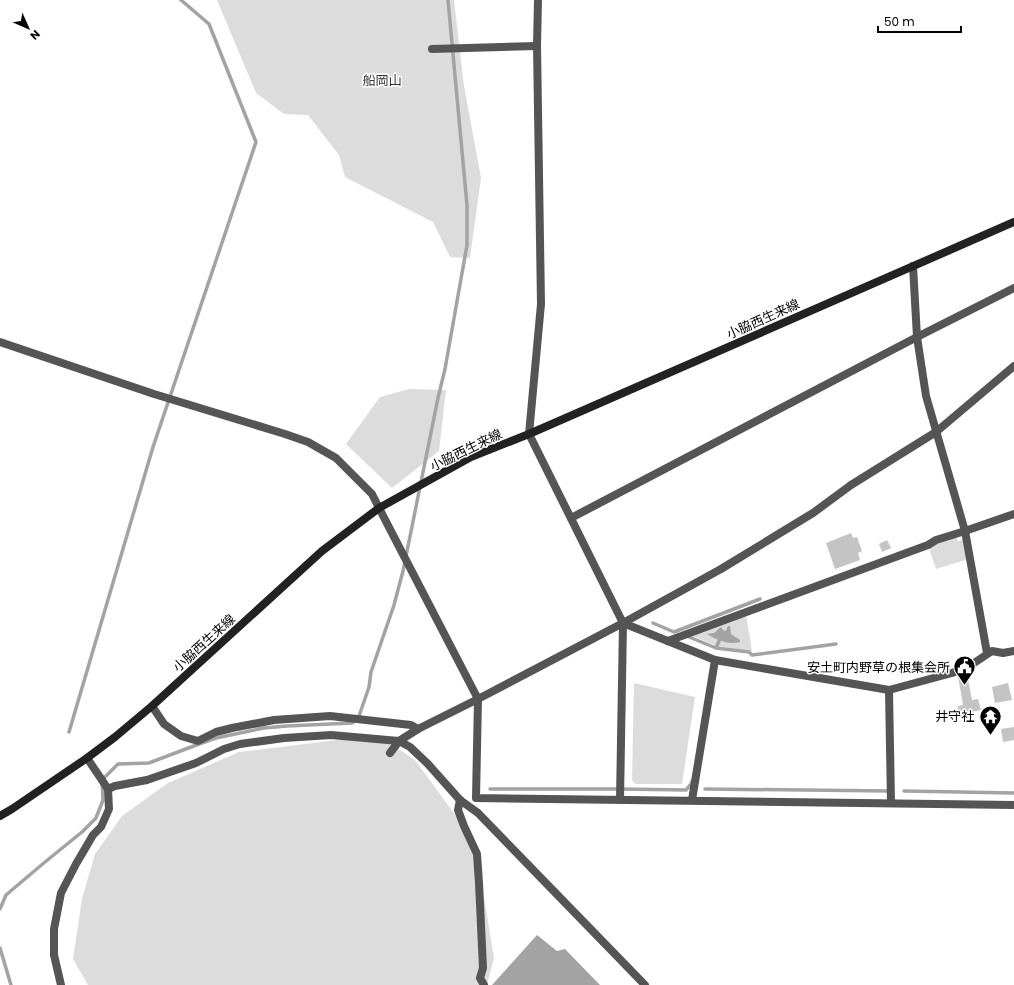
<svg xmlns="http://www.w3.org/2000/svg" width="1014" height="985" font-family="Poppins,'Noto Sans JP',sans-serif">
  <rect width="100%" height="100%" fill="#fff"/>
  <!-- green -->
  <g fill="#dcdcdc">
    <path d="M217,0H454L464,86L481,178L470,258L450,257L433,222L345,177L339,155L308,115L284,114L256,93Z"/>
    <path d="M409,389L446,390L439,451L392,488L346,444L380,397Z"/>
    <path d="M956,536L958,541L966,539L972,558L936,569L928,545Z"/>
    <path d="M746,615L752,651L717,646L690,635Z"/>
    <path d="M634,683L695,697L682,784H635L632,780Z"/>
    <path d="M378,735L415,760L475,842L494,958L487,985H88L73,959L82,899L95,854L122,816L168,783L239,752Z"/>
  </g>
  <!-- water -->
  <g fill="#a3a3a3">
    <path d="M728,626H730L731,634L740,640V642C728,645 717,640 707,634L714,633L721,627L723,630L726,631Z"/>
    <path d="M537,935L557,951L565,949L600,985H492Z"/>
  </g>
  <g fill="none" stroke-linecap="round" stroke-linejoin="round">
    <!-- stream -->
    <g stroke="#a3a3a3" stroke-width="3.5">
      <path d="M653,623L674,632L760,599"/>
      <path d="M689,637L716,648L749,652L752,655L836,644"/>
      <path d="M716,648L719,641"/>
      <path d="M69,732L153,447L256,142L209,24L181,0"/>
      <path d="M490,789H620L686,790L692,783V781"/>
      <path d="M705,789L890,791"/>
      <path d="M904,791L1014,793"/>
      <path d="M0,909L6,895L45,862L82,832L96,818L103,800L102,780L118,764L149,763L199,744L216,738L264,728L287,726L352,723L358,719L369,687L371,672L394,605L403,571L438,398L445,369L467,245V205L448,0"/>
      <path d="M0,948L11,985"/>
    </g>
  </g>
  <!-- building -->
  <g fill="#c4c4c4">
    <path d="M851,533L853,538L857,537L862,551L858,553L860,560L835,569L826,543Z"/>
    <path d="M887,540L891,548L882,552L879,544Z"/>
    <path d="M967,674L972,700L978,699L981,710L959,714L958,706L963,705L958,676Z"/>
    <path d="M1008,683L1012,700L995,703L992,687Z"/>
    <path d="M1014,727V740L1003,742L1001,729Z"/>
  </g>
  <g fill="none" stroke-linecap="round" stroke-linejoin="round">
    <!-- minor -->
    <g stroke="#555" stroke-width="8">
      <path d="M538,0L537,46L541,304L529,434L623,623L620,800"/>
      <path d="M432,49L537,46"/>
      <path d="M913,266L917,337L926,396L965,531L987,653"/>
      <path d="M379,508L478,699L476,798C655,801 835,802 1014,805"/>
      <path d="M571,518L917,337L1014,288"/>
      <path d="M623,623L715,660L889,690L952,673L971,665L992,651L1003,653L1014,651"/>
      <path d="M668,641L928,545L936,540L965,531L1014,514"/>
      <path d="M889,690L891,803"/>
      <path d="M152,706L164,724L181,736L198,741L216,732L232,728L274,720L330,716L411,725L418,729"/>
      <path d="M390,753L399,741L418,729L478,699L623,623L721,569L813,513L851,485L936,432L1014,366"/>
      <path d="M108,789L115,786L147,780L196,763L224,749L240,744L284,738L331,735L399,741L410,747L428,764L460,800L478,813L645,985"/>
      <path d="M460,800L458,810L464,826L477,854L479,883L483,968L480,978L484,985"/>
      <path d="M692,800L715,660"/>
      <path d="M61,985L54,955V929L61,893L76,864L93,835L101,827L109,809L108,789L87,758"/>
    </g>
    <!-- tertiary -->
    <path stroke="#555" stroke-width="8" d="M0,342L154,394L285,434L308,442L336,458L372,494L379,508"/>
    <!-- secondary -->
    <path stroke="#222" stroke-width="8" d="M0,816L12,809L87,758L115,737L152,706L322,551L379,508L471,457L529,434L1014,222"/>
  </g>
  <!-- icons -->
  <defs>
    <symbol id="civic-pin" viewBox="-11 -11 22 30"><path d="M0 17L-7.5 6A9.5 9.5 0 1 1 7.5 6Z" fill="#000" stroke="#fff"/><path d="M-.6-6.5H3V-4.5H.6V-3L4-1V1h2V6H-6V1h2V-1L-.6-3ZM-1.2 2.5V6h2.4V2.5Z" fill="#fff"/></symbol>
    <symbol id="temple-pin" viewBox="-11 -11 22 30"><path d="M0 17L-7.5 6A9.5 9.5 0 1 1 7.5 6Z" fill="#000" stroke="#fff"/><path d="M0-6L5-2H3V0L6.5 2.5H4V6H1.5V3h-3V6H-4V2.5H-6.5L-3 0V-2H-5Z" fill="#fff"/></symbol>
  </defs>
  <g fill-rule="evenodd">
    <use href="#civic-pin" x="952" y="654" width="25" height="34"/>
    <use href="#temple-pin" x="978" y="704" width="25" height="34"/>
  </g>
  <g text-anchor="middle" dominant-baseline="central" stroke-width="3" stroke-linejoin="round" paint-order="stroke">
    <!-- park labels -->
    <g font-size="13" fill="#333" stroke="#fff">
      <text x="382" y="80">船岡山</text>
    </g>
    <!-- street labels -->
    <g font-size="13" fill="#000" stroke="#fff">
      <text transform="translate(763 319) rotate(-24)">小脇西生来線</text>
      <text transform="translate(466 450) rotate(-26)">小脇西生来線</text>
      <text transform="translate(204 643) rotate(-42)">小脇西生来線</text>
    </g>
    <!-- poi labels -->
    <g font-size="13" fill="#000" stroke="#fff" text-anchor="end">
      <text x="950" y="667">安土町内野草の根集会所</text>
      <text x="974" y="716">井守社</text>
    </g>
  </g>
  <!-- north arrow -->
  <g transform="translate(28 28) rotate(135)" stroke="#ffffff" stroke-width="3" paint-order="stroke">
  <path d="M0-3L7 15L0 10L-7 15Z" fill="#000000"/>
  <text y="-6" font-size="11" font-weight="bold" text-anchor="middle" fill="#000000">N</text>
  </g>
  <!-- scale -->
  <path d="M878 26v6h83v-6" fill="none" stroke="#000000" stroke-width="2"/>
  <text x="884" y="26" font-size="12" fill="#000000" stroke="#ffffff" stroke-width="3" paint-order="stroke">50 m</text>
</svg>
